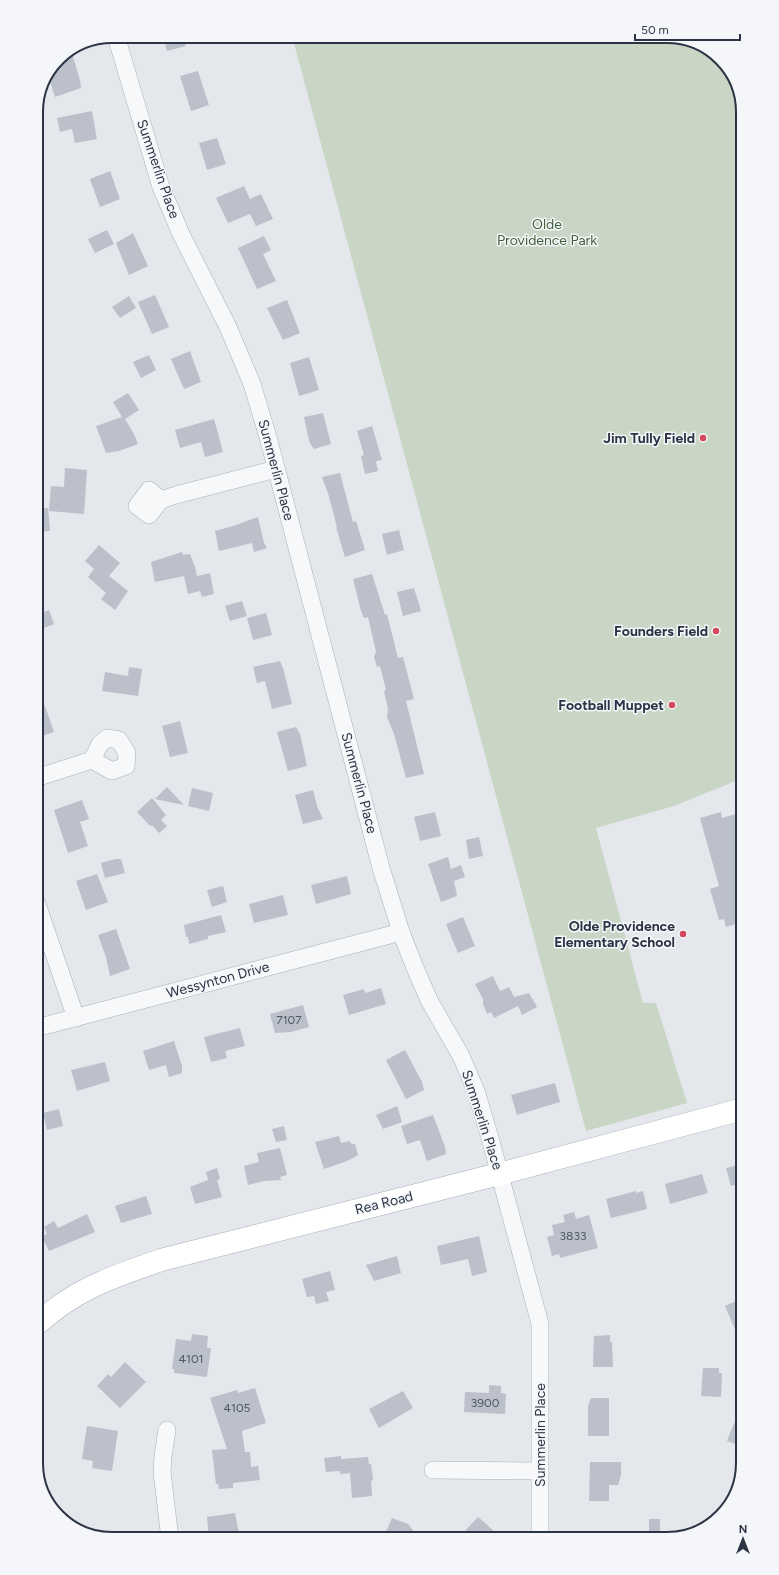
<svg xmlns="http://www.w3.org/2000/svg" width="779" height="1575" font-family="Figtree,sans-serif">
  <rect width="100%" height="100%" fill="#e4e7ec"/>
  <!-- green -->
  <path fill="#c9d6c5" d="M292,36H672L713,52L737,83L743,112V778L674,806L596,828L643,1003H656L687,1103L586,1131Z"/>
  <!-- building -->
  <g fill="#bbc0ca">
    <path d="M163,36H183L186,46L167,51Z"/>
    <path d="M71,50L80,80L81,88L55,97L49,78L59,58Z"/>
    <path d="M198,71L209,105L191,111L180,76Z"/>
    <path d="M92,111L97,139L75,143L72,129L60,132L57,118Z"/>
    <path d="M217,138L226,164L207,170L199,143Z"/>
    <path d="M110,171L120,199L100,207L90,179Z"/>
    <path d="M244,186L250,199L261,194L273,219L256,226L250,214L228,223L216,198Z"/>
    <path d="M107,230L114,244L95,253L88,239Z"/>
    <path d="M133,233L148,266L129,275L116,243Z"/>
    <path d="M264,236L271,250L263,254L276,281L257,289L238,248Z"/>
    <path d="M155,295L169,327L152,334L138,302Z"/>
    <path d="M129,296L136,308L120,318L112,307Z"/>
    <path d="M287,300L300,333L283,340L267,308Z"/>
    <path d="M190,351L201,382L184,389L171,359Z"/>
    <path d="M149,355L156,370L141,378L133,362Z"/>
    <path d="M309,357L319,390L299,396L290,363Z"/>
    <path d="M128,393L139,410L125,419L134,434L138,444L119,451L106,453L96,426L122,417L113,402Z"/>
    <path d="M323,413L331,444L314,449L309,441L304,417Z"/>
    <path d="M214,419L223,452L205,457L201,442L180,448L175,430Z"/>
    <path d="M372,426L382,460L376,461L378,471L365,474L361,456L364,455L357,431Z"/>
    <path d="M65,468L87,470L84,514L49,511L51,486L64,487Z"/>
    <path d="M340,473L353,522L356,521L365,550L345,557L336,527H337L328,493L322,477Z"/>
    <path d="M48,508L50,531L36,532V509Z"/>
    <path d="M258,517L264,543L267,548L254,552L252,543L219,551L215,531L233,526Z"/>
    <path d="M399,530L404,550L387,555L382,534Z"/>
    <path d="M99,545L120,563L109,576L128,591L115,610L101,599L106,593L88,577L94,569L85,561Z"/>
    <path d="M182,552L183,555L190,554L195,567L197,576L210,573L214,594L202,597L200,591L188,594L184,576L155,582L151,562Z"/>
    <path d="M372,574L385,615L387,614L398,658L403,657L414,699L406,701L424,774L406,778L394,734L387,717L388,709L384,691L386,690L380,666L377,667L374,657L376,652L368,617L364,618L361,611L353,579Z"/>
    <path d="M414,588L421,611L403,616L397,592Z"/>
    <path d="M242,601L247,616L230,621L225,606Z"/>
    <path d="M49,610L54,624L39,630L36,623V615Z"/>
    <path d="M266,613L272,635L253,640L247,618Z"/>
    <path d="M280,661L283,668L292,704L272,709L265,681L257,683L253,667Z"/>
    <path d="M129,667L142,669L138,696L102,691L105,672L128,676Z"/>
    <path d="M45,706L54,732L36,738V709Z"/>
    <path d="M180,721L188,753L170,757L162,726Z"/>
    <path d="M296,727L300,734L307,766L288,771L277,732Z"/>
    <path d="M167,787L184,805L155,799Z"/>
    <path d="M192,788L213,793L209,811L188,806Z"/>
    <path d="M313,790L317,806L323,819L303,824L295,795Z"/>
    <path d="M152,798L166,815L161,820L167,826L159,833L152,825L150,826L137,812Z"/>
    <path d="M82,800L89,819L80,822L88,846L68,853L54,810Z"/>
    <path d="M435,812L441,836L420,841L414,817Z"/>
    <path d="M721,812L722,818L743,812V922L726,927L724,919L719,920L710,889L719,886L700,818Z"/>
    <path d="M479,837L483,856L469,859L466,840Z"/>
    <path d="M448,857L451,869L461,865L465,877L454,881L457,896L441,902L428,864Z"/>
    <path d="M116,859H121L125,873L105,878L101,863Z"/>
    <path d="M97,874L108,902L86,910L76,881Z"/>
    <path d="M347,876L351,894L316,904L311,885Z"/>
    <path d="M223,886L227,902L212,907L207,890Z"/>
    <path d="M283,895L288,915L254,923L249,904Z"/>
    <path d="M221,915L226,932L208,936V939L189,944L188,937H186L184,925Z"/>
    <path d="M463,917L475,946L458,953L446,924Z"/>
    <path d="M116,929L130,969L110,976L106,957L98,935Z"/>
    <path d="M493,976L500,991L509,987L514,997L529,993L537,1007L522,1015L518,1006L494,1018L491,1012L487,1014L483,1004V999L475,984Z"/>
    <path d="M381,988L386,1004L349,1015L343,995L364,989L365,993Z"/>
    <path d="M303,1005L309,1027L291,1032L275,1033L270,1014Z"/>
    <path d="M240,1028L245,1046L225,1051L227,1058L211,1062L204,1037Z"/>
    <path d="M174,1041L182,1066V1073L169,1077L166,1065L149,1070L143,1051Z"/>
    <path d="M405,1050L422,1082L424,1090L406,1099L386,1060Z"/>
    <path d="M105,1062L110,1081L77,1091L71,1070Z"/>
    <path d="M555,1083L560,1102L517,1115L511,1095Z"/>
    <path d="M397,1106L402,1122L383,1129L376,1115Z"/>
    <path d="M59,1109L63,1126L47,1130L43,1113Z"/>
    <path d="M433,1115L445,1147L446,1154L427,1161L420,1140L407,1144L401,1126Z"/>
    <path d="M284,1126L287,1140L276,1142L272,1129Z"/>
    <path d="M339,1136L341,1143L349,1141L352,1144H355L358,1155L347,1161L324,1169L315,1142Z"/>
    <path d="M280,1148L287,1175L280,1177L281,1180L264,1181L248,1185L244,1166L259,1162L257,1153Z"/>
    <path d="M743,1164V1183L731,1186L726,1168Z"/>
    <path d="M217,1168L220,1179L217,1180L222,1197L195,1204L190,1187L208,1180L206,1172Z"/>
    <path d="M702,1174L708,1193L670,1204L665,1184Z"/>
    <path d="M636,1191V1193L643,1191L647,1209L611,1218L606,1199Z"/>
    <path d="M146,1196L152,1214L121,1223L115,1206Z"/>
    <path d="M574,1212L576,1219L589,1215L598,1248L560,1258L559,1254L552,1256L547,1237L554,1235L552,1225L565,1222L563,1215Z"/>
    <path d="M87,1214L95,1232L49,1251L42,1237L47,1234L44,1227L54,1221L58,1228Z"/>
    <path d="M479,1236L487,1272L472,1276L468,1259L441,1265L437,1246Z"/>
    <path d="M397,1256L401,1273L374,1281L366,1265Z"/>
    <path d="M330,1271L335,1290L326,1292L329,1301L316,1304L314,1296L307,1297L302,1279Z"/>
    <path d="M743,1298V1348L725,1306Z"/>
    <path d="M192,1334L208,1336L207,1348H211L207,1377L174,1373V1369H172L176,1339L191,1341Z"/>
    <path d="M610,1335V1342H612L613,1367H593L594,1336Z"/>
    <path d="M125,1362L146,1382L120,1408L97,1386L108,1374L111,1377Z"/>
    <path d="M703,1368H719V1373H722L721,1397L701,1396Z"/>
    <path d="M489,1385L501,1386V1393L506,1394L505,1414L464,1412L465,1392L489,1393Z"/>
    <path d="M255,1388L266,1423L242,1431L245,1452H250L251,1467L258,1466L260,1480L233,1483V1488L219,1489L218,1484H216L212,1450L227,1449L210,1398L237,1390L238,1393Z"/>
    <path d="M403,1391L413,1408L379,1428L369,1409Z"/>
    <path d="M591,1398H609V1436H588V1406Z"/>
    <path d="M734,1423L743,1426V1447L727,1441Z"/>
    <path d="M87,1426L118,1431L112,1471L92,1468L93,1461L82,1459Z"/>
    <path d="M341,1456V1459L368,1457L369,1464H371L373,1480L371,1481L372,1496L352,1498L350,1473L340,1474V1471L326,1472L324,1458Z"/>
    <path d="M590,1462H621V1475L618,1485H609V1501H589Z"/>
    <path d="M235,1513L240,1539H209L207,1517Z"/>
    <path d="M478,1517L484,1522L502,1539H471L464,1532Z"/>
    <path d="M392,1518L408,1524L420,1539H383Z"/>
    <rect x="649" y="1519" width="11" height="14"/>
  </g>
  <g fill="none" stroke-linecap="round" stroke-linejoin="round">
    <defs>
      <g id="street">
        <path d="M116,36L161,187L181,234L228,327L252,384L268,437L381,868L401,932L415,968L430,1002L461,1056L476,1091L490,1138L540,1324V1539"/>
        <path d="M161,500L149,515L137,506L149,490L161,500L176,495L276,469"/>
        <path d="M36,778L92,760L100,744L107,738L119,740L127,753L126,766L112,771L92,760"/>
        <path d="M36,901L76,1018"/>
        <path d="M36,1028L401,932"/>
        <path d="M167,1430L163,1456L162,1472L170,1539"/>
        <path d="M433,1470L540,1471"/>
      </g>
      <path id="secondary" d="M36,1325C75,1289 112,1277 161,1260L499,1174L743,1109"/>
    </defs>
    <!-- street casing -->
    <use href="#street" stroke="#a9aeb7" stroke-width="18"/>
    <!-- secondary casing -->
    <use href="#secondary" stroke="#a9aeb7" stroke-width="23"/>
    <!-- street -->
    <use href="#street" stroke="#f7f8fa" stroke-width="17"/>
    <!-- secondary -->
    <use href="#secondary" stroke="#fff" stroke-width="22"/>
  </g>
  <!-- markers -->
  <g fill="#d1495b" stroke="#f4f6f9" stroke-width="1.5">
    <circle cx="703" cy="438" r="4"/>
    <circle cx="716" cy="631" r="4"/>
    <circle cx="672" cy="705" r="4"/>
    <circle cx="683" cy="934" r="4"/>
  </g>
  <g text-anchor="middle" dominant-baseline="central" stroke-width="3" stroke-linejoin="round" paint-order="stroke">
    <!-- number labels -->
    <g font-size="12" fill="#4f5766">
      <text x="289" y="1020">7107</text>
      <text x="573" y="1236">3833</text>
      <text x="191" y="1359">4101</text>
      <text x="485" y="1403">3900</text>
      <text x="237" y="1408">4105</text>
    </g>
    <!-- street labels -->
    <g font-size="14" fill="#2b3445" stroke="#f4f6f9">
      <text transform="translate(158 169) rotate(71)">Summerlin Place</text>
      <text transform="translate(276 470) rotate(75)">Summerlin Place</text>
      <text transform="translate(359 783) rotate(75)">Summerlin Place</text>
      <text transform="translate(218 980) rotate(-15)">Wessynton Drive</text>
      <text transform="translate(482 1120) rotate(72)">Summerlin Place</text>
      <text transform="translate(384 1203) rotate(-14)">Rea Road</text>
      <text transform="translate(540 1435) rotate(-90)">Summerlin Place</text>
    </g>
    <!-- park labels -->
    <g font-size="14" fill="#3f6138" stroke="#f4f6f9">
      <text x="547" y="224">Olde<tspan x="547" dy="16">Providence Park</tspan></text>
    </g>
    <!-- poi labels -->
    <g font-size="14" font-weight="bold" fill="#2b3445" stroke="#f4f6f9" text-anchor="end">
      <text x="695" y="438">Jim Tully Field</text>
      <text x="708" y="631">Founders Field</text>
      <text x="664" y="705">Football Muppet</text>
      <text x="675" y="926">Olde Providence<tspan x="675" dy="16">Elementary School</tspan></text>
    </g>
  </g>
  <!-- crop -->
  <path d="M0 0H779V1575H0ZM112 43H667A69 69 0 0 1 736 112V1463A69 69 0 0 1 667 1532H112A69 69 0 0 1 43 1463V112A69 69 0 0 1 112 43Z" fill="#f4f6f9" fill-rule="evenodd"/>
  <path fill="none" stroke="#2b3445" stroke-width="2" d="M112 43H667A69 69 0 0 1 736 112V1463A69 69 0 0 1 667 1532H112A69 69 0 0 1 43 1463V112A69 69 0 0 1 112 43Z"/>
  <!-- north arrow -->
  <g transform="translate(743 1539)" stroke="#f4f6f9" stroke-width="3" paint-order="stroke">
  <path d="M0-3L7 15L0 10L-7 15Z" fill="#2b3445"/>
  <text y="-6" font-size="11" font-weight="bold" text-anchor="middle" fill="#2b3445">N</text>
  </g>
  <!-- scale -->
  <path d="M635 34v6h105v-6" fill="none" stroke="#2b3445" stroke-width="2"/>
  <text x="641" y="34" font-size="12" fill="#2b3445" stroke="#f4f6f9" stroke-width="3" paint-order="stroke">50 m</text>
</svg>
